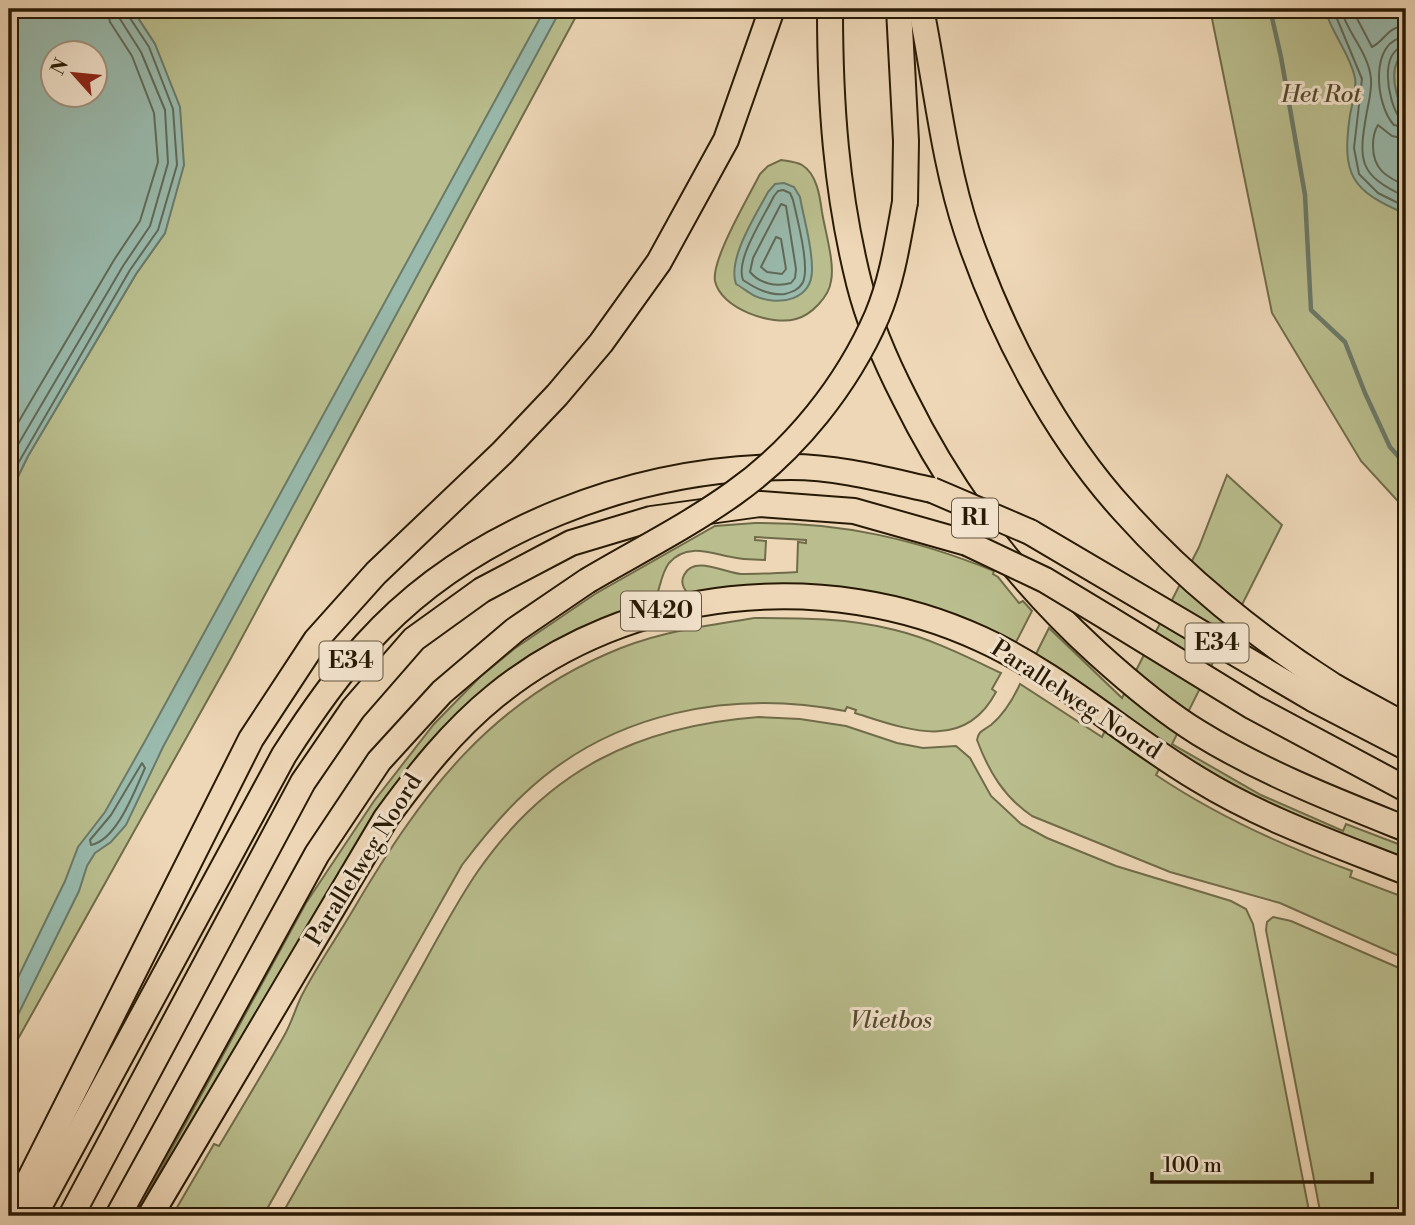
<svg xmlns="http://www.w3.org/2000/svg" width="1415" height="1225" font-family="'Libre Bodoni',serif">
  <rect width="100%" height="100%" fill="#eed7b7"/>
  <filter id="stains"><feTurbulence type="fractalNoise" baseFrequency=".00286" numOctaves="4"/><feColorMatrix values="0 0 0 0 .2 0 0 0 0 .09 0 0 0 0 .02 0 0 0 .5 -.17"/></filter>
  <radialGradient id="worn" r=".72"><stop offset=".6" stop-color="#630" stop-opacity="0"/><stop offset="1" stop-color="#630" stop-opacity=".3"/></radialGradient>
  <!-- green -->
  <g fill="#babe8e" stroke="#706c49" stroke-width="2">
    <path d="M132,9H580L231,658L9,1055V495L28,456L136,274L165,233L155,44Z"/>
    <path d="M1210,9H1406V510L1361,461L1272,313Z"/>
    <path d="M781,160C787,161 797,162 802,165C817,174 820,197 822,212C825,231 835,263 831,281C829,297 811,315 796,319C772,326 721,309 715,281C711,260 749,196 760,174L768,166Z"/>
    <path d="M1227,475L1282,525L1172,744L1261,795L1343,831L1346,824L1406,847V865L1349,843L1167,754L1156,775C1217,816 1283,846 1352,871L1350,877L1406,898V959L1280,903L1170,872L1032,816C1004,797 989,772 977,740C978,731 984,730 991,725C1004,714 1013,699 1020,684L1102,737L1113,714L1033,660L1049,628L1122,698L1199,547Z"/>
    <path d="M755,523C841,522 915,539 994,571L993,574L998,577L1019,603L1023,601L1032,611L1013,648L967,625L689,595C684,589 680,583 684,575C694,555 725,573 741,574C760,574 778,573 797,572L798,542L806,543V540L755,537V540L766,541L765,560C756,559 746,560 737,558C714,555 688,541 669,563C660,575 660,592 653,605L501,683L332,895L327,893L142,1216H135L306,903L374,801L434,724L480,677L514,649L595,594L715,526Z"/>
    <path d="M755,618C802,618 849,618 895,630C932,639 967,657 1001,673L992,689L996,692C964,753 906,729 855,713L856,710L847,707L845,711C731,689 611,712 525,793C501,815 481,840 462,865L263,1216H172L214,1144L219,1146C241,1109 263,1073 284,1036C291,1024 295,1010 301,997C316,967 336,939 353,910C422,793 490,700 621,648C664,631 710,625 755,618Z"/>
    <path d="M759,717L800,719L846,726L897,743L923,748L956,746L970,758L991,796L1021,824L1047,838L1116,866L1231,901L1246,909L1253,924L1310,1216H281C323,1142 365,1069 406,995C430,954 451,910 478,871C548,770 638,726 759,717Z"/>
    <path d="M1273,917L1291,921L1406,971V1216H1321L1266,930L1267,922Z"/>
  </g>
  <!-- water -->
  <g fill="#99baad" stroke="#6b7a69" stroke-width="2" fill-rule="evenodd">
    <path d="M9,9H132L155,44L180,107L184,165L165,233L136,274L28,456L9,495ZM52,52H94V94H52Z"/>
    <path d="M545,9H561L163,747L126,825L111,842L95,853L87,866L79,891L9,1033V996L65,881L78,847L105,812L145,741Z"/>
    <path d="M1325,9H1406V51C1385,66 1397,99 1406,118V214C1352,191 1341,176 1350,115C1352,104 1357,89 1355,78C1350,53 1331,33 1325,9Z"/>
    <path d="M784,183L794,187L800,197C804,220 812,245 812,268C813,300 780,307 755,296C749,293 743,288 736,284C727,259 756,215 768,192L775,184Z"/>
  </g>
  <g fill="none" stroke-linecap="round" stroke-linejoin="round">
    <!-- shore -->
    <g stroke="#606a58" stroke-width="2">
      <path d="M1333,9L1362,79L1354,148L1359,174L1378,193L1406,207"/>
      <path d="M1341,9C1347,33 1369,53 1371,79C1372,89 1369,101 1367,111C1358,161 1358,175 1406,197"/>
      <path d="M1352,9L1372,47C1386,40 1386,27 1406,26"/>
      <path d="M1406,37C1369,39 1375,105 1394,125L1406,128"/>
      <path d="M1406,46C1378,50 1388,101 1399,117L1406,119"/>
      <path d="M1406,139L1392,136L1378,125C1374,131 1373,139 1373,146C1373,170 1387,177 1406,186"/>
      <path d="M783,190L790,193L793,200C797,218 810,266 803,282C799,290 792,292 785,294C769,296 755,288 743,280C735,259 764,217 774,196L778,191Z"/>
      <path d="M781,204L786,206L796,269L795,278L791,283C776,287 760,284 750,272L753,258Z"/>
      <path d="M776,237L781,239L786,269L782,274L767,272L761,267Z"/>
      <path d="M9,438L114,260L140,221L158,162L154,113L132,56L110,22L107,9"/>
      <path d="M9,460L123,266L150,226L168,163L165,110L141,52L120,19L118,9"/>
      <path d="M9,479L130,270L158,230L177,165L173,109L149,47L128,15L127,9"/>
      <path d="M142,763L145,768C135,790 117,840 91,845L90,840L111,815Z"/>
    </g>
    <!-- stream -->
    <path stroke="#6b7a69" stroke-width="4.5" d="M1270,9L1281,57L1305,195L1311,310L1345,342L1365,393L1390,447L1406,465"/>
    <defs>
      <g id="highway">
        <path d="M830,9C830,103 836,191 859,283C869,323 886,362 905,399C953,496 1017,580 1097,653C1129,682 1163,711 1199,733C1264,773 1336,801 1406,829"/>
        <path d="M899,9L906,141L905,202"/>
        <path d="M921,9C936,83 943,159 967,232C1000,330 1055,436 1125,512C1183,577 1258,638 1332,685C1356,699 1382,712 1406,726"/>
        <path d="M1030,532L1313,699L1406,747"/>
        <path d="M1108,618L1253,707L1406,789"/>
        <path d="M11,1216L251,739L316,640L376,573L502,453L557,395L601,343L659,262L726,140L772,9"/>
        <path d="M34,1216L284,755C309,716 335,678 366,644C470,528 637,467 791,467C838,467 886,480 932,490"/>
        <path d="M71,1216L303,782L353,709L414,639L482,590L571,543L651,519L760,504L854,511L967,543"/>
        <path d="M118,1216L317,854L379,761L442,692L515,630L587,581"/>
        <path d="M150,1216L386,818C419,773 452,731 495,696C630,586 825,567 981,639C1060,675 1124,735 1198,779C1263,819 1335,844 1406,872"/>
      </g>
    </defs>
    <!-- highway casing -->
    <use href="#highway" stroke="#271904" stroke-width="28"/>
    <!-- highway -->
    <use href="#highway" stroke="#eed7b7" stroke-width="24"/>
    <defs>
      <g id="highway-bridge">
        <path d="M932,490L1030,532"/>
        <path d="M967,543L1045,580L1108,618"/>
        <path d="M587,581C636,552 688,526 734,493C795,450 847,385 877,316C892,281 898,240 905,202"/>
      </g>
    </defs>
    <!-- highway-bridge casing -->
    <use href="#highway-bridge" stroke="#271904" stroke-width="28" stroke-linecap="butt"/>
    <!-- highway-bridge -->
    <use href="#highway-bridge" stroke="#eed7b7" stroke-width="24"/>
  </g>
  <g text-anchor="middle" dominant-baseline="central" stroke-width="6" stroke-linejoin="round" paint-order="stroke">
    <!-- shield labels -->
    <g fill="#f4e5d0" stroke="#645641" stroke-width="2">
      <rect x="952" y="498.5" width="46" height="39" rx="5"/>
      <rect x="621" y="591.5" width="80" height="39" rx="5"/>
      <rect x="1185.5" y="623.5" width="63" height="39" rx="5"/>
      <rect x="319.5" y="641.5" width="63" height="39" rx="5"/>
    </g>
    <g font-size="23" font-weight="bold" fill="#271904">
      <text x="975" y="518">R1</text>
      <text x="661" y="611">N420</text>
      <text x="1217" y="643">E34</text>
      <text x="351" y="661">E34</text>
    </g>
    <!-- park labels -->
    <g font-size="24" font-style="italic" fill="#534b2d" stroke="#f4e5d0">
      <text x="1321" y="95">Het Rot</text>
      <text x="891" y="1021">Vlietbos</text>
    </g>
    <!-- street labels -->
    <g font-size="24" fill="#271904" stroke="#f4e5d0">
      <text transform="translate(1076 700) rotate(33)">Parallelweg Noord</text>
      <text transform="translate(364 860) rotate(-58)">Parallelweg Noord</text>
    </g>
  </g>
  <!-- margin -->
  <rect width="1415" height="1225" fill="none" stroke="#eed7b7" stroke-width="35"/>
  <rect x="10" y="10" width="1394" height="1204" fill="none" stroke="#271904" stroke-width="3.5"/>
  <rect x="18" y="18" width="1380" height="1190" fill="none" stroke="#271904" stroke-width="2"/>
  <!-- north arrow -->
  <g transform="translate(74 74) rotate(297)"><circle r="33" fill="#f4e5d0" stroke="#a2937e" stroke-width="2"/>
  <path d="M0-5L12 26L0 18L-12 26Z" fill="#8f2418"/>
  <text y="-10" font-size="19" font-weight="bold" text-anchor="middle" fill="#271904">N</text>
  </g>
  <!-- scale -->
  <path d="M1152 1172v10h220v-10" fill="none" stroke="#271904" stroke-width="3.5"/>
  <text x="1163" y="1172" font-size="21" fill="#271904" stroke="#f4e5d0" stroke-width="5" paint-order="stroke">100 m</text>
  <rect width="100%" height="100%" filter="url(#stains)"/>
  <rect width="100%" height="100%" fill="url(#worn)"/>
</svg>
